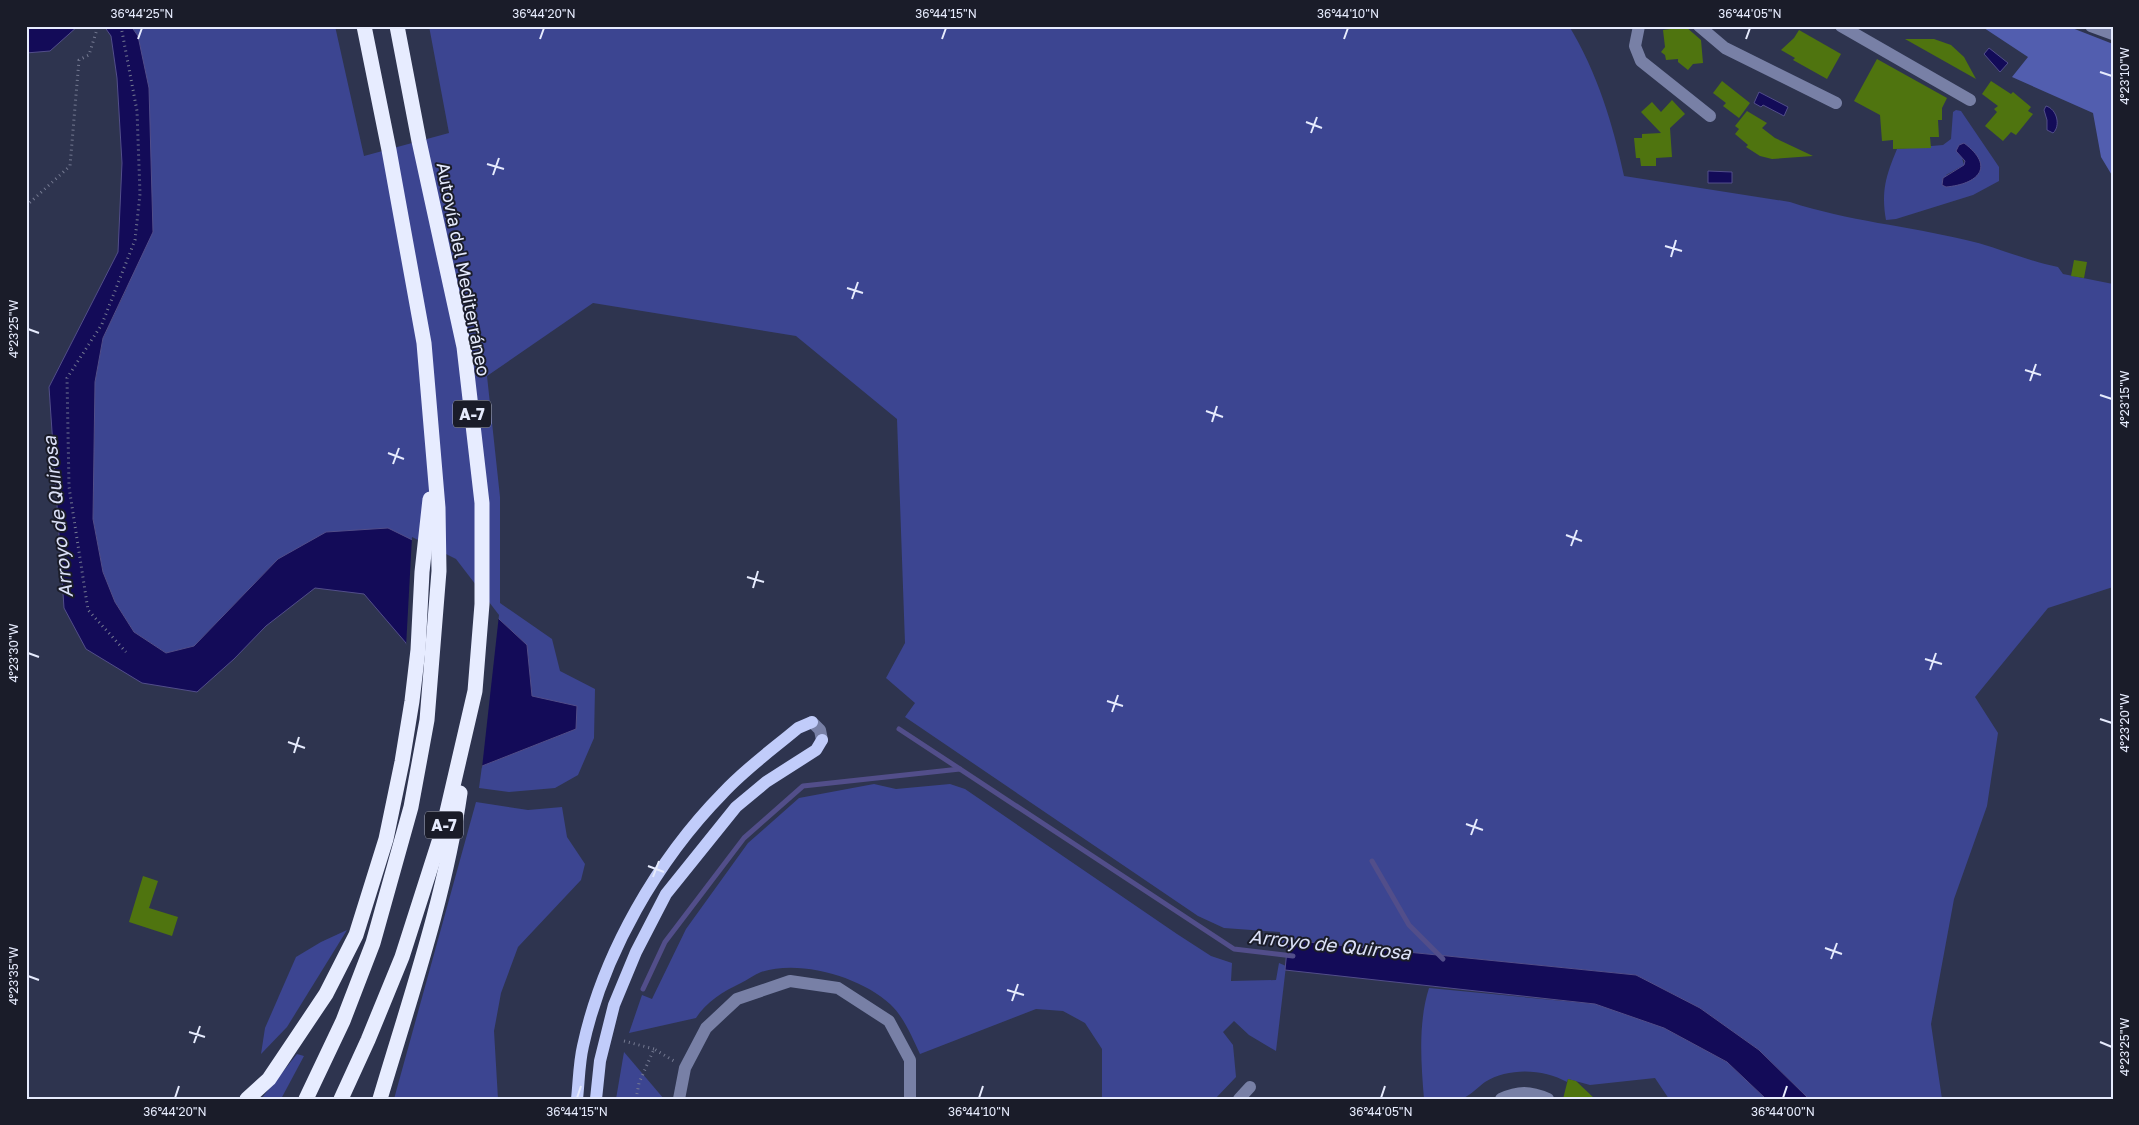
<svg xmlns="http://www.w3.org/2000/svg" width="2139" height="1125" font-family="'Golos Text',sans-serif">
  <rect width="100%" height="100%" fill="#2e344f"/>
  <!-- green -->
  <g fill="#3c4591" fill-rule="evenodd">
    <path d="M131,26H335L364,156L449,133L429,26H1569C1597,72 1613,124 1624,176L1790,202C1848,221 1908,226 1966,240C1997,247 2027,261 2058,267L2063,274L2113,284V587L2048,608L1975,697L1998,733L1987,806L1954,899L1931,1024L1942,1099H1809L1759,1050L1700,1008L1636,975L1289,940L1288,944H1281L1280,932L1224,928L1198,916L905,717L915,703L886,678L905,643L897,419L796,336L593,303L487,376L500,497V603L552,639L560,671L595,689L594,738L578,775L555,788L509,792L479,788L482,766L576,729L532,696L527,645L499,619L278,559L194,646L166,653L134,632L115,602L103,572L93,519L95,382L103,338L127,288L138,36Z"/>
    <path d="M1956,110L1961,111L1999,167V181L1973,195L1896,219L1886,220C1881,190 1886,176 1897,149L1943,145L1951,139L1953,112ZM1962,158L1980,173L1946,175L1964,165Z"/>
    <path d="M874,784L896,789L950,784L965,789L1177,934L1211,956L1232,963L1231,981L1276,980L1279,963L1286,966L1276,1051L1249,1035L1234,1021L1223,1032L1233,1045L1236,1077L1215,1099H1102V1049L1085,1023L1063,1011L1036,1009L920,1054C912,1037 904,1017 890,1004C861,977 800,959 761,972C754,975 747,980 741,983C724,991 706,1002 696,1018L629,1033L642,995L652,999L686,929L748,843L799,798Z"/>
    <path d="M476,802L528,810L562,807L567,837L585,864L581,880L518,947L501,993L494,1031L498,1099H394Z"/>
    <path d="M347,930L287,1027L261,1054L265,1028L296,957L321,942Z"/>
    <path d="M1429,988L1595,1004L1664,1028L1727,1062L1766,1099H1669L1655,1078L1590,1085L1568,1079L1567,1082C1544,1069 1509,1067 1485,1082C1478,1087 1471,1095 1463,1098C1453,1102 1435,1099 1424,1099C1421,1062 1418,1023 1429,988Z"/>
    <path d="M624,1052L664,1099H616Z"/>
    <path d="M297,1054L304,1056L281,1099H261Z"/>
  </g>
  <!-- forest -->
  <path fill="#525eaf" d="M1981,26H2067L2113,44V177L2101,157L2093,113L2012,77L2028,57Z"/>
  <!-- water -->
  <g fill="#130b58" stroke="#524e8a">
    <path d="M26,26H78L50,51L26,53Z"/>
    <path d="M104,26H131L138,36L149,88L153,232L103,338L95,382L93,519L103,572L115,602L134,632L166,653L194,646L278,559L326,532L388,528L455,561L499,619L527,645L532,696L577,706L576,729L482,766L438,716L406,643L364,594L315,588L266,626L234,659L197,692L142,683L86,649L64,608L49,387L118,252L122,163L117,78L111,36Z"/>
    <path d="M1989,48L2008,63L2000,72L1984,54Z"/>
    <path d="M1759,92L1788,107L1784,116L1763,105L1761,107L1754,103Z"/>
    <path d="M2046,106C2057,109 2061,126 2053,133L2047,130V120L2044,110Z"/>
    <path d="M1964,143C1996,167 1978,184 1946,187L1942,185L1943,178L1964,165L1965,161L1956,151L1959,145Z"/>
    <path d="M1708,171L1732,172V183H1708Z"/>
    <path d="M1288,940L1636,975L1700,1008L1759,1050L1809,1099H1766L1727,1062L1664,1028L1595,1004L1285,970Z"/>
  </g>
  <!-- pier -->
  <path fill="#2e344f" d="M412,537L456,559L499,615L482,768L436,718L406,647Z"/>
  <g fill="none" stroke-linecap="round" stroke-linejoin="round">
    <!-- stream -->
    <g stroke="#524e8a" stroke-width="5">
      <path d="M899,729L1234,949L1293,956"/>
      <path d="M1372,861L1409,925L1443,959"/>
      <path d="M643,989L665,942L744,838L803,786L960,769"/>
    </g>
  </g>
  <!-- building -->
  <g fill="#4f740f">
    <path d="M1686,27L1701,40L1703,63L1693,64L1688,70L1678,62V59L1666,60L1665,55L1661,52L1665,47L1663,30Z"/>
    <path d="M1799,30L1841,54L1827,79L1793,60L1795,58L1781,50L1794,38Z"/>
    <path d="M1905,39H1934L1951,45L1964,57L1976,79Z"/>
    <path d="M1877,59L1947,98L1942,108V120H1938L1939,137H1930L1931,148L1893,149V140L1882,141L1880,115L1854,101Z"/>
    <path d="M1722,81L1750,103L1739,118L1723,106L1726,103L1713,93Z"/>
    <path d="M1991,81L2011,94L2013,92L2031,107L2028,111L2033,114L2016,135L2011,132L2003,141L1985,126L1997,112L1994,109L1998,106L1982,94Z"/>
    <path d="M1672,100L1685,114L1670,128L1672,157L1656,158V166H1641L1640,158H1636L1634,138H1642V134L1661,133L1641,112L1652,102L1661,112Z"/>
    <path d="M1747,111L1767,123L1762,128L1775,138L1813,156L1772,159L1760,156L1746,147L1748,145L1735,134L1739,129L1735,126Z"/>
    <path d="M2074,260L2087,262L2084,278L2071,276Z"/>
    <path d="M143,876L158,881L149,908L178,917L172,936L129,922Z"/>
    <path d="M1568,1079L1576,1081L1595,1099H1563Z"/>
  </g>
  <g fill="none" stroke-linecap="round" stroke-linejoin="round">
    <!-- path -->
    <g stroke="#757a92" stroke-width="3" stroke-dasharray="1 4" stroke-linecap="butt">
      <path d="M121,26L137,111L140,194L135,240L102,324L67,378L69,487L88,610L126,652"/>
      <path d="M26,206L70,166L79,60L89,55L98,26"/>
      <path d="M624,1041L654,1049"/>
      <path d="M636,1099L639,1083L654,1049L674,1061"/>
    </g>
    <!-- minor -->
    <g stroke="#7880a6" stroke-width="12">
      <path d="M1639,26L1635,46L1641,61L1710,116"/>
      <path d="M1699,26L1725,48L1836,103"/>
      <path d="M1841,26L1970,100"/>
      <path d="M2091,26L2113,34"/>
      <path d="M812,722L820,730L822,740"/>
      <path d="M679,1099L685,1068L706,1028L737,999L790,981L838,988L889,1021L910,1060V1099"/>
      <path d="M1239,1099L1250,1087"/>
      <path d="M1501,1099C1518,1091 1530,1091 1548,1099"/>
    </g>
    <!-- major -->
    <g stroke="#c1ccfa" stroke-width="12">
      <path d="M577,1099C579,1081 579,1063 583,1046C603,954 658,859 723,793C745,769 773,749 798,728L812,722"/>
      <path d="M596,1099L600,1061L614,1005L636,952L666,894L736,807L766,782L816,750L822,740"/>
    </g>
    <!-- highway -->
    <g stroke="#e7ecff" stroke-width="15">
      <path d="M247,1099L269,1079L326,994L356,935L386,839L402,762L412,701L418,650L422,572L430,499"/>
      <path d="M306,1099L343,1021L373,943L411,807L427,720L439,571L438,508L424,343L389,150L364,26"/>
      <path d="M341,1099L368,1040L402,957L443,829L475,691L482,604V503L464,347L419,141L397,26"/>
      <path d="M380,1099C410,998 445,897 460,793"/>
    </g>
  </g>
  <!-- ticks -->
  <path fill="none" stroke="#e6ebfd" stroke-width="2" d="M138,39L142,28M540,39L544,28M942,39L946,28M1344,39L1348,28M1746,39L1750,28M2100,72L2112,76M1306,122L1322,128M1311,133L1317,117M487,164L504,169M493,175L499,158M1665,246L1682,251M1671,257L1676,240M847,288L863,293M852,299L858,282M28,329L39,333M2025,370L2041,375M2030,381L2036,364M2100,395L2112,399M1206,411L1223,417M1212,422L1217,406M388,453L404,459M393,464L399,448M1566,535L1582,541M1571,546L1577,530M747,577L764,582M753,588L758,571M28,653L39,657M1925,659L1942,664M1930,670L1936,653M1107,701L1123,706M1112,712L1118,695M2100,719L2112,723M288,742L305,748M294,753L299,737M1466,824L1483,830M1471,835L1477,819M648,866L664,872M653,877L659,861M1825,948L1842,954M1831,959L1837,943M28,976L39,980M1007,990L1024,995M1012,1001L1018,984M189,1032L205,1037M2100,1042L2112,1047M194,1043L200,1026M175,1098L179,1086M577,1098L581,1086M979,1098L983,1086M1381,1098L1385,1086M1783,1098L1787,1086"/>
  <g text-anchor="middle" dominant-baseline="central" stroke-width="4" stroke-linejoin="round" paint-order="stroke">
    <!-- shield labels -->
    <g fill="#1a1c29" stroke="#a9adbd" stroke-width="1">
      <rect x="453" y="400.5" width="38" height="27" rx="4"/>
      <rect x="425" y="811.5" width="38" height="27" rx="4"/>
    </g>
    <g font-size="16" font-weight="bold" fill="#e6ebfd">
      <text x="472" y="414">A-7</text>
      <text x="444" y="825">A-7</text>
    </g>
    <!-- street labels -->
    <g font-size="18" fill="#e6ebfd" stroke="#1a1c29">
      <text transform="translate(464 269) rotate(79)">Autovía del Mediterráneo</text>
    </g>
    <!-- water labels -->
    <g font-size="19" font-style="italic" fill="#dce1f8" stroke="#1a1c29">
      <text transform="translate(57 517) rotate(-96)">Arroyo de Quirosa</text>
      <text transform="translate(1330 944) rotate(6)">Arroyo de Quirosa</text>
    </g>
  </g>
  <!-- border -->
  <rect width="2139" height="1125" fill="none" stroke="#1a1c29" stroke-width="55"/>
  <rect x="28" y="28" width="2084" height="1070" fill="none" stroke="#e6ebfd" stroke-width="2"/>
  <g font-size="12" text-anchor="middle" fill="#e6ebfd">
    <text x="142" y="18">36°44'25"N</text>
    <text x="544" y="18">36°44'20"N</text>
    <text x="946" y="18">36°44'15"N</text>
    <text x="1348" y="18">36°44'10"N</text>
    <text x="1750" y="18">36°44'05"N</text>
    <text transform="translate(2125 76) rotate(-90)" y="4">4°23'10"W</text>
    <text transform="translate(14 329) rotate(-90)" y="4">4°23'25"W</text>
    <text transform="translate(2125 399) rotate(-90)" y="4">4°23'15"W</text>
    <text transform="translate(14 653) rotate(-90)" y="4">4°23'30"W</text>
    <text transform="translate(2125 723) rotate(-90)" y="4">4°23'20"W</text>
    <text transform="translate(14 976) rotate(-90)" y="4">4°23'35"W</text>
    <text transform="translate(2125 1047) rotate(-90)" y="4">4°23'25"W</text>
    <text x="175" y="1116">36°44'20"N</text>
    <text x="577" y="1116">36°44'15"N</text>
    <text x="979" y="1116">36°44'10"N</text>
    <text x="1381" y="1116">36°44'05"N</text>
    <text x="1783" y="1116">36°44'00"N</text>
  </g>
</svg>
